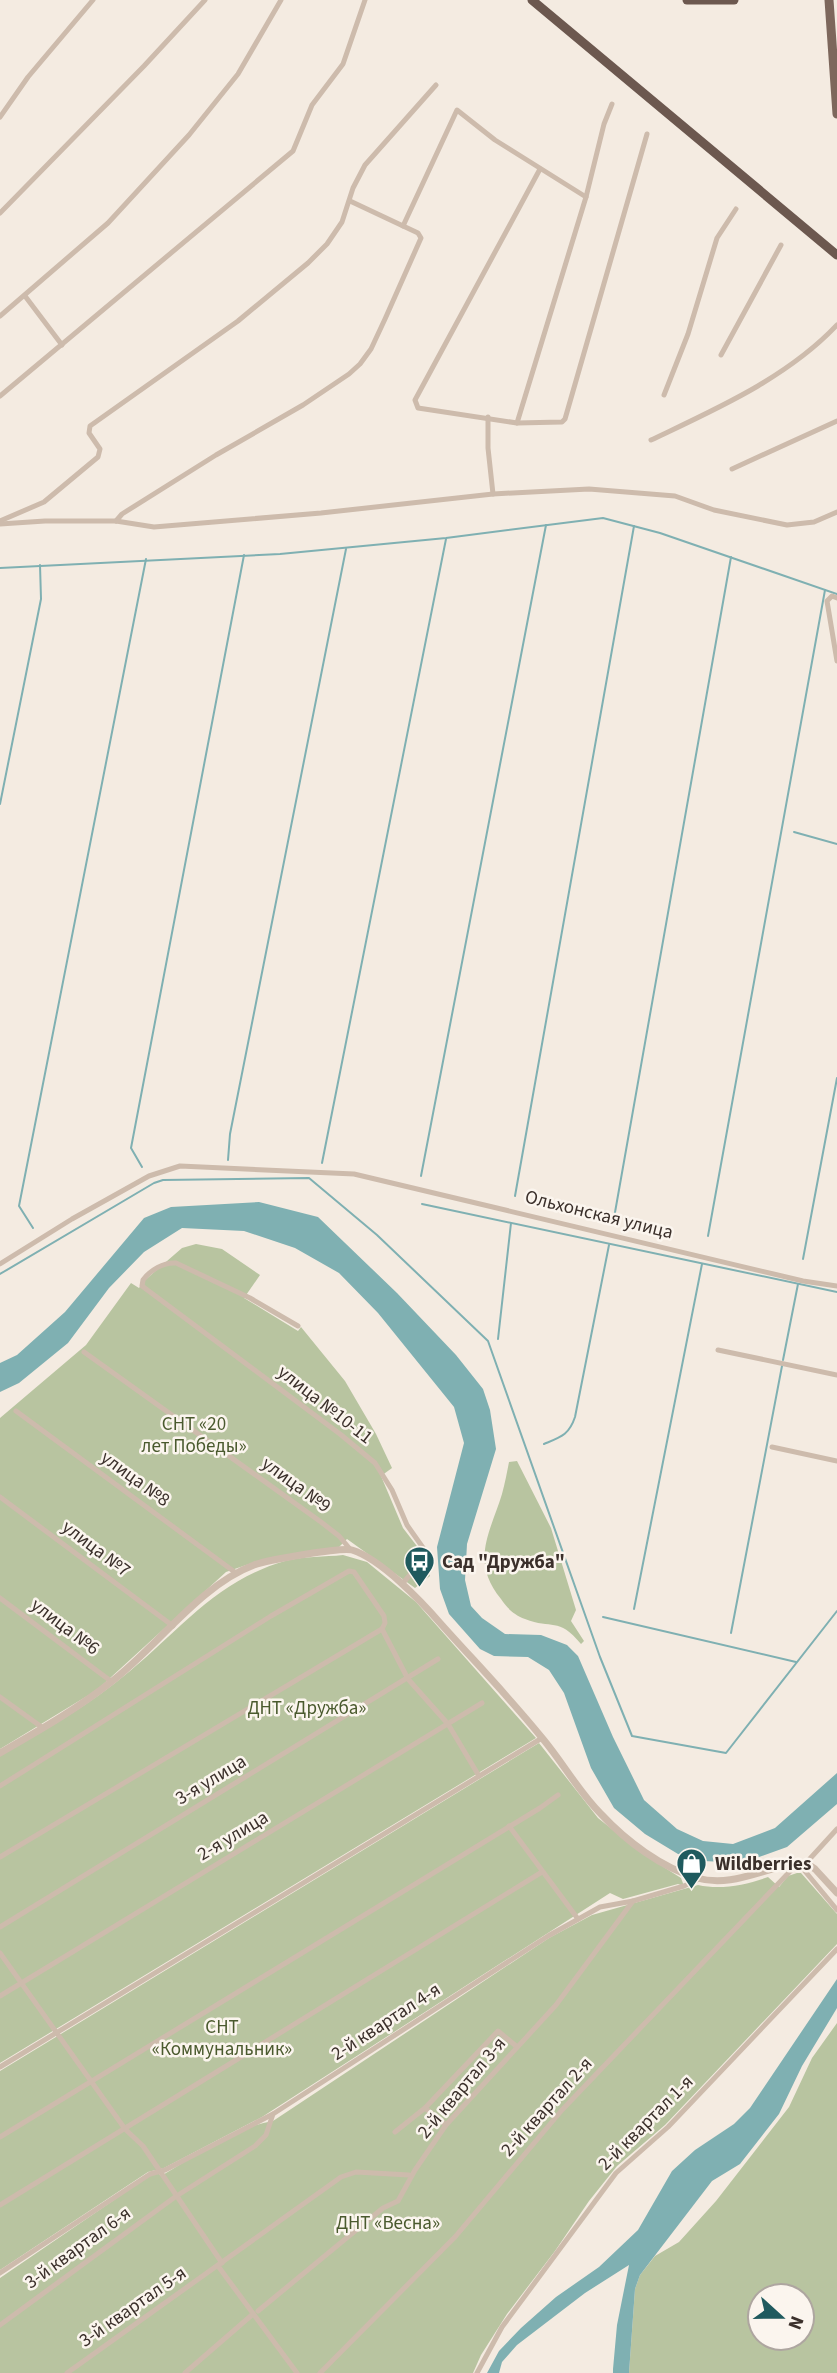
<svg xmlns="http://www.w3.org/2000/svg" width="837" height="2373" font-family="'Source Sans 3',sans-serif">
  <rect width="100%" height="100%" fill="#f4ebe1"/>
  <!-- green -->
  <g fill="#b8c4a0" fill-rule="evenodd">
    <path d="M196,1244L222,1249L260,1275L244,1298L298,1331L301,1327L345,1381L376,1434L392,1468L381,1476L403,1528L423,1554L430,1576L415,1588L347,1539L338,1548L252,1563L226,1572L97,1690L0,1749V1418L86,1345L131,1283L139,1288L144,1281L182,1248Z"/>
    <path d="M517,1461L551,1528L576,1610L571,1621L584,1641L581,1644C558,1616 552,1630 525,1619C513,1614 508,1609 501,1599C470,1561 490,1533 502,1494C505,1483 507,1472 509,1462Z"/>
    <path d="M343,1555L367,1562L416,1602L536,1738L0,2063V1756C45,1730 90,1705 130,1671C182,1628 216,1581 285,1561C303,1556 325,1557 343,1555Z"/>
    <path d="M539,1743L598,1818L643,1854L681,1878L684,1886L678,1884L623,1899L610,1893L262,2117L164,2168L148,2172L0,2270V2071Z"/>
    <path d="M797,1873H801L837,1914V1944L665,2125L617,2166L589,2201L555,2251L507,2314L481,2355L473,2373H0V2278L152,2174L158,2173L161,2176C196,2156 233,2128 273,2121L549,1938L592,1915L698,1885C721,1890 746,1885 768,1877L779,1887L788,1876Z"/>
    <path d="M837,2023V2373H629L635,2289L640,2275L655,2256L679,2242L716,2201L789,2107L812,2058ZM760,2296H802V2338H760Z"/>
  </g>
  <!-- water -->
  <g fill="#7fb0b2">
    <path d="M259,1202L318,1217L397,1293L456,1355L483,1389L490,1410L496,1449L467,1544L465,1580L471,1606L482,1618L505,1634L541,1635L567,1645L578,1656L613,1737L644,1800L677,1829L703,1841L733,1844L775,1828L837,1773V1804L787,1847L742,1863L704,1861L678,1854L645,1834L614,1808L591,1768L564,1693L549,1670L528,1657L494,1656L480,1649L449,1614L440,1589L437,1547L464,1443L454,1407L378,1313L339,1273L295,1248L244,1231L182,1228L144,1252L109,1288L68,1343L19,1383L0,1392V1363L17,1355L65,1312L144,1218L171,1207Z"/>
    <path d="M837,1979V2008L802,2066L779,2114L740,2164L712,2181L640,2275L635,2289L629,2373H613V2369L617,2325L629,2265L585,2293L517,2345L502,2362L499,2373H487L499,2351L521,2328L556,2297L599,2267L638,2230L672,2171L695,2150L734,2124L750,2108Z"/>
  </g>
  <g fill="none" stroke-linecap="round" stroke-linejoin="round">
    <!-- stream -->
    <g stroke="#7fb0b2" stroke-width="2">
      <path d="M0,568L280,554L446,538L603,518L660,533L837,594"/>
      <path d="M0,804L41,599L40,565"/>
      <path d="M794,832L837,844"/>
      <path d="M228,1160L230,1134L346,549"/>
      <path d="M322,1163L446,539"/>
      <path d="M142,1167L131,1148L244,555"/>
      <path d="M421,1176L546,525"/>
      <path d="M515,1196L634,526"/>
      <path d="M422,1204L837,1292"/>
      <path d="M614,1218L731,557"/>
      <path d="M33,1228L19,1206L146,559"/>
      <path d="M708,1236L825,590"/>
      <path d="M803,1259L837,1078"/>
      <path d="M0,1274L154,1183L163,1180L309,1178L377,1235L488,1341L600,1657L632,1736L726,1753L837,1611"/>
      <path d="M498,1339L511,1223"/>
      <path d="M783,1360L798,1284"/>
      <path d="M544,1444C561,1437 569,1435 575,1417L609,1245"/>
      <path d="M634,1609L702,1264"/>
      <path d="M603,1617L796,1662"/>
      <path d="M731,1633L782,1366"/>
    </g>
    <!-- minor -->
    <g stroke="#cdbbac" stroke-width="5">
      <path d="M0,117L28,77L93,0"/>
      <path d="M540,169L415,400L418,408L517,423L562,422L565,419L647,134"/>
      <path d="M0,213L144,66L205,0"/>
      <path d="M403,226L457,110L495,140L586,197"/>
      <path d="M25,296L62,345"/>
      <path d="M0,316L108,223L189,135L238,74L281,0"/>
      <path d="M721,355L781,245"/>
      <path d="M664,395L688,334L717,238L736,209"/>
      <path d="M0,396L293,151L312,105L343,64L365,0"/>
      <path d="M488,417V448L493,494"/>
      <path d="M517,423L586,197L604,124L612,104"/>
      <path d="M651,440C716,409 787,378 837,325"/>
      <path d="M732,469L837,421"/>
      <path d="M0,521L44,502L98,457L100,449L89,433L90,426L238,321L308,263L327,244L342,222L353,188L365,165L436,85"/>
      <path d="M116,521L122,514L216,455L303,405L349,374L360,364L371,349L385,319L421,238L418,233L350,201"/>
      <path d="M0,524L45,521H116L154,527L321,513L493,494L589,489L675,496L714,510L787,525L814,522L837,512"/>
      <path d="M837,598L832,596L827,601L837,661"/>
      <path d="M0,1264L72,1219L149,1176L180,1166L354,1174L803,1281L837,1286"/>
      <path d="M298,1326L250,1298L176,1263C164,1262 150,1270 143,1280L142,1286L340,1434L375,1463L392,1490L407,1525L426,1552L424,1559L402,1584"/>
      <path d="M718,1350L837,1375"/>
      <path d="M84,1352L321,1522L339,1536L350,1549"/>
      <path d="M16,1411L236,1573"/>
      <path d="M772,1447L837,1461"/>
      <path d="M0,1497L173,1626"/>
      <path d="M0,1598L112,1682"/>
      <path d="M0,1697L43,1728"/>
      <path d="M0,1786L271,1616L349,1571L354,1572L384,1616L385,1623L382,1629L408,1679L448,1724L479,1776"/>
      <path d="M509,1826L578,1919"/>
      <path d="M837,1829L806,1863L804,1870L837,1910"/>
      <path d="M0,1857L382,1629"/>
      <path d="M0,1927L438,1659"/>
      <path d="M0,1953L125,2129L143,2146L222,2263"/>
      <path d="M0,1996L482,1703"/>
      <path d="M0,2067L542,1738"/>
      <path d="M425,2108L446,2125"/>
      <path d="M395,2132L425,2108L498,2031L516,2046"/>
      <path d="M0,2137L540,1808L558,1795"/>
      <path d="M0,2205L542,1872"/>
      <path d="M218,2266L297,2373"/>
      <path d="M0,2273L150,2174L165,2170L273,2114"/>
      <path d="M258,2311L383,2208L398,2201L415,2170L446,2125L556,2005L633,1901L684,1886L699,1879"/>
      <path d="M0,2325L175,2197L255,2146L266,2135L273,2114L548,1936L600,1907L633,1901"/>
      <path d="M67,2373L341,2177L356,2172L409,2175"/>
      <path d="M185,2373L253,2314"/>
      <path d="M320,2373L455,2237L562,2110L798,1863"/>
      <path d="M477,2373L502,2327L616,2173L668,2127L837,1949"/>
    </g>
    <!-- tertiary -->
    <path stroke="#cdbbac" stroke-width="7" d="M0,1753C38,1731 77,1709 111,1682C157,1647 200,1585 254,1565C267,1560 342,1547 352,1550C381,1559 422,1602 441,1624C475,1662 511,1699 543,1739C563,1763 579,1792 601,1814C626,1841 662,1868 697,1878C735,1889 769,1864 806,1863L815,1869L837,1893"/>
    <!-- primary -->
    <path stroke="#7d675c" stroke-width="9" d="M829,0L837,114"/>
    <!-- trunk -->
    <g stroke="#6c584f" stroke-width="9">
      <path d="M532,0L837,255"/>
      <path d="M687,0H734"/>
    </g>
  </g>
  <!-- icons -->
  <defs>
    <symbol id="bus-pin" viewBox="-11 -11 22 30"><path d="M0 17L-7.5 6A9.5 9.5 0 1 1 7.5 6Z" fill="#1f5a5e" stroke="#fbf5ee"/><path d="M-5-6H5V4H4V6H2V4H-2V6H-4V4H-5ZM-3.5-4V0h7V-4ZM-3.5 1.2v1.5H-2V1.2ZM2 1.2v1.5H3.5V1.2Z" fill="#fff"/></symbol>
    <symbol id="shop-pin" viewBox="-11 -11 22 30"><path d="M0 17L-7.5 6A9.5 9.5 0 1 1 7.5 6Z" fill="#1f5a5e" stroke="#fbf5ee"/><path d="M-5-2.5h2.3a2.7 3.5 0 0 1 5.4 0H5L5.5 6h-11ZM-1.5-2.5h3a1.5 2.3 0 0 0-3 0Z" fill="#fff"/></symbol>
  </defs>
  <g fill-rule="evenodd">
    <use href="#bus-pin" x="402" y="1544" width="35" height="47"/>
    <use href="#shop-pin" x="674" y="1846" width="35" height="47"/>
  </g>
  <g text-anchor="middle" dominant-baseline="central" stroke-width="5" stroke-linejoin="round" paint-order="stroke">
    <!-- street labels -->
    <g font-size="19" fill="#3b302b" stroke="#fbf5ee">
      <text transform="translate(599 1215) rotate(14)">Ольхонская улица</text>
      <text transform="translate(325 1405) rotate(38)">улица №10-11</text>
      <text transform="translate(135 1479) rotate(36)">улица №8</text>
      <text transform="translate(296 1485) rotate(36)">улица №9</text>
      <text transform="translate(96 1549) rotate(37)">улица №7</text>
      <text transform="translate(65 1627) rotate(37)">улица №6</text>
      <text transform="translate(211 1780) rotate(-31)">3-я улица</text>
      <text transform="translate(233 1836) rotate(-31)">2-я улица</text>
      <text transform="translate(386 2022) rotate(-33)">2-й квартал 4-я</text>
      <text transform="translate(462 2088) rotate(-50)">2-й квартал 3-я</text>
      <text transform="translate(547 2107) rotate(-48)">2-й квартал 2-я</text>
      <text transform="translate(646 2123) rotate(-45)">2-й квартал 1-я</text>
      <text transform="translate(78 2248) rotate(-36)">3-й квартал 6-я</text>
      <text transform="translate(133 2307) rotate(-35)">3-й квартал 5-я</text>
    </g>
    <!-- park labels -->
    <g font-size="19" fill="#4a5a2e" stroke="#fbf5ee">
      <text x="194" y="1424">СНТ «20<tspan x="194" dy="22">лет Победы»</tspan></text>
      <text x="307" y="1708">ДНТ «Дружба»</text>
      <text x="222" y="2027">СНТ<tspan x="222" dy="22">«Коммунальник»</tspan></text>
      <text x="388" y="2223">ДНТ «Весна»</text>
    </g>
    <!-- poi labels -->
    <g font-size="19" font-weight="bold" fill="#3b302b" stroke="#fbf5ee" text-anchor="start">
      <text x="442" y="1562">Сад "Дружба"</text>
      <text x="715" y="1864">Wildberries</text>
    </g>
  </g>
  <!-- north arrow -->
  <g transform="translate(781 2317) rotate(111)"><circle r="33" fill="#fbf5ee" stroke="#aea6a0" stroke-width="2"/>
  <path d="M0-5L12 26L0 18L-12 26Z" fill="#1f5a5e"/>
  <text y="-10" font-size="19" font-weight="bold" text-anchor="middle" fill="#3b302b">N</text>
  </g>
</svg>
